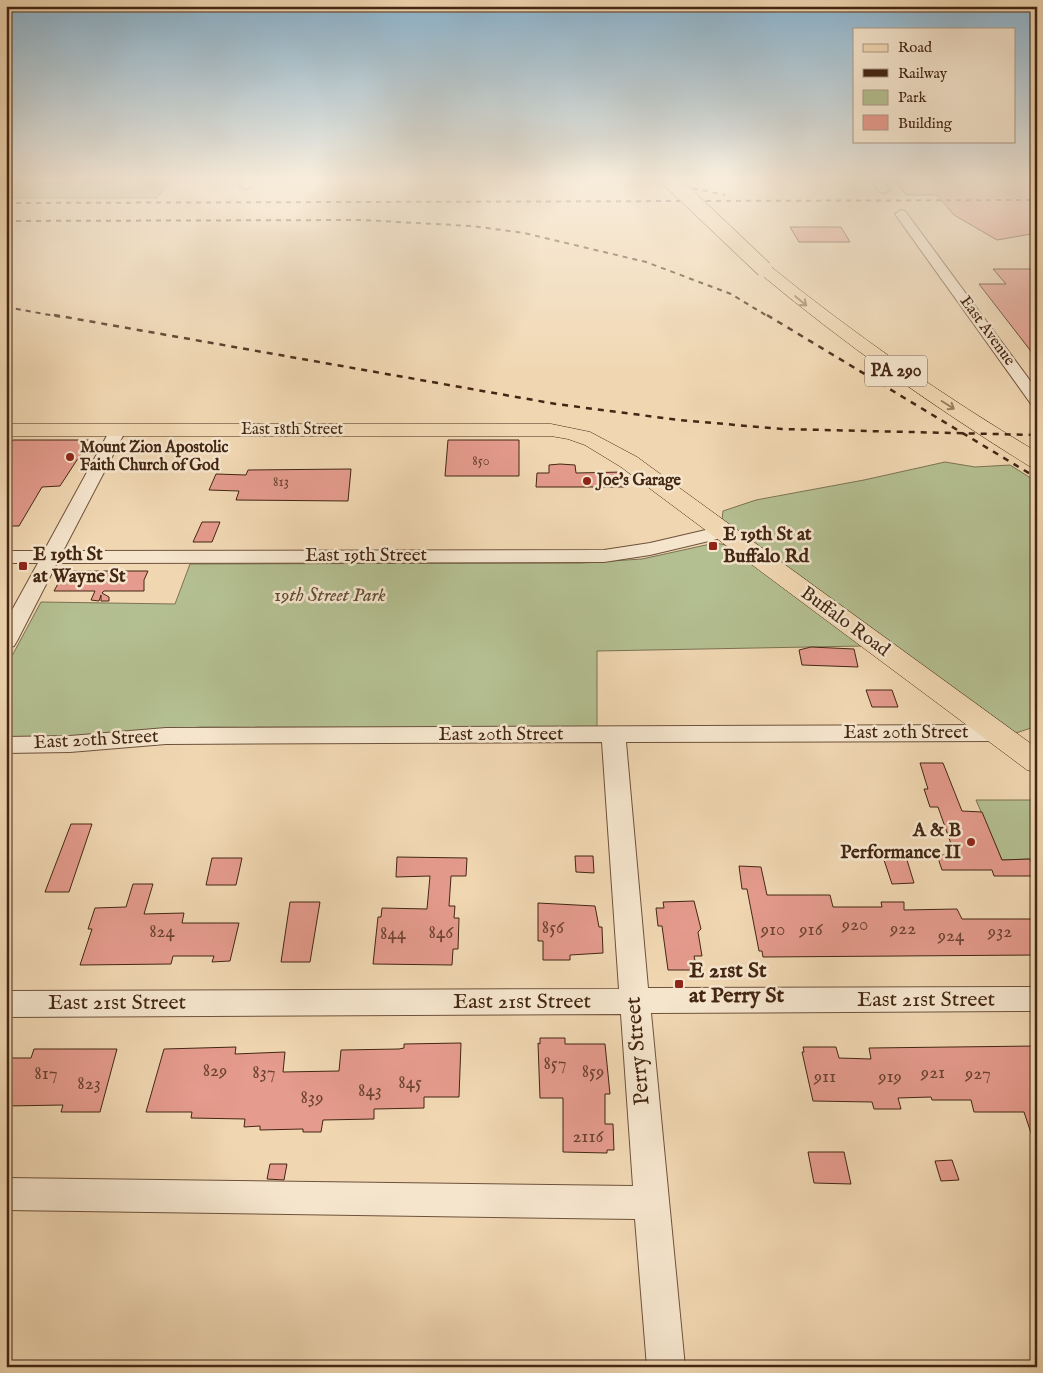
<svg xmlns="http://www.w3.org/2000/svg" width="1043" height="1373" font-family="'IM FELL English',serif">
  <rect width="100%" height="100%" fill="#f0d7b2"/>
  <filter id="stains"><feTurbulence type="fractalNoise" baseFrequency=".004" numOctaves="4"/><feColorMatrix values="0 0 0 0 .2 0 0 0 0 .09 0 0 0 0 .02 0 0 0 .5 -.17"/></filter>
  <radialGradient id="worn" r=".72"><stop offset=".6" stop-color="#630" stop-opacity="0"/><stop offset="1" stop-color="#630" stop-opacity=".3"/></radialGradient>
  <!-- green -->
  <g fill="#b4bf91" stroke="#7c7252">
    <path d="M114,178H171L157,198H6V182H104Z"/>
    <path d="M945,462L975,467L1010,465L1037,482V726L1016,733L722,520L723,511L756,500L864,480Z"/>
    <path d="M715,543L727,545L862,646L597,651V728L201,727L75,737L6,739V667L41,602L175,604L190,564L581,563L642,559Z"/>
    <path d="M976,800H1037V875L1030,859L1002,860Z"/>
  </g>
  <!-- building -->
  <g fill="#e59b8d" stroke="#432613">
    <path d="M893,178H1037V233L997,240L954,215L937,195H906Z"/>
    <path d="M790,227H841L850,242H799Z"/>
    <path d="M993,269H1037V359L979,284H1006Z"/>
    <path d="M13,440H90L60,486L42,487L19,526H6V451Z"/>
    <path d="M448,440H519V476H445Z"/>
    <path d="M560,464L575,465L576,473L624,472L626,487H536L537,473H549V465Z"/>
    <path d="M351,469L348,501L236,500L239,491L209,490L216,474L246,475L248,470Z"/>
    <path d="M202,522H220L212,542H193Z"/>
    <path d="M65,571H148L144,580V591H104L102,593L109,597V601H101V595L99,601L91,600L95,591H54Z"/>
    <path d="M811,647L854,649L858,667L802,665L799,650Z"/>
    <path d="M866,690H892L898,707H872Z"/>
    <path d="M920,763H943L962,811L982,812L1002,860L1030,859L1037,876H994L992,870H942L937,855H955L938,807H930L924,789H928Z"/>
    <path d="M71,824H92L69,892H45Z"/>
    <path d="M575,856H593L594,873L576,872Z"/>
    <path d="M397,857L467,858L466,876H451L449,906H455L454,918H459L458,949H453L452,965L373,964L378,917H381L382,908L427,909L430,876L396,877Z"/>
    <path d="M212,858H242L236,885H206Z"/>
    <path d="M884,860H907L914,883L892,884Z"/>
    <path d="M739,866L761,867L767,895H830L833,907H882L881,902H904V910L957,909L962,919H1037V955L763,957L762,951H759L747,889H742Z"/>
    <path d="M133,884H153L144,914L184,913L182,923H239L230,961L212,962L214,956H173L171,964L80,965L92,929H88L95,908L126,907Z"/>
    <path d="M694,901L701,929L698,932L702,956H694L697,970H668L662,926H658L656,908H664L663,902Z"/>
    <path d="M290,902H320L310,962H281Z"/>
    <path d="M538,903L595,906L599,927H602L603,953L570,955V960H543V941H538Z"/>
    <path d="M540,1038H565V1044H605L610,1094H605V1124H613L614,1150H607V1153L563,1152V1098H540L538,1043L540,1044Z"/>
    <path d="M461,1043L459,1097H424V1108L374,1109V1119L323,1120L321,1132H303V1129L260,1130V1126L244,1127L245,1119L191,1118L192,1112H146L164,1049L236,1047L235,1054L285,1052L283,1072L339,1071L341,1050L399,1049L404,1048V1044Z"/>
    <path d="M1037,1046V1142H1034L1024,1112H974L971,1100H932L931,1097L898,1098L901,1109H874L872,1102L813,1101L802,1052H804L803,1047H836L839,1058L871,1059L869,1048Z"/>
    <path d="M34,1049H117L100,1112H61L63,1105L6,1106V1058H31Z"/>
    <path d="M808,1152H844L851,1184L814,1183Z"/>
    <path d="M952,1160L959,1180L941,1181L935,1161Z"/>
    <path d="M270,1164H287L284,1180L267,1179Z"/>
  </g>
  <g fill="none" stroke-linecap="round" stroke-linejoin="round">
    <defs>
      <g id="minor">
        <path d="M6,178H117L112,181L6,182Z"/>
        <path d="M243,178H254L249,188L245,189L239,186Z"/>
        <path d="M870,178H881L890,190L884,193L880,192Z"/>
        <path d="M901,210L905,211L1037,390V406L1031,404L895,214Z"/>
        <path d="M118,425L124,426L126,430L63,551L604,550L650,543L723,526L730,528L733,532L730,536L650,555L604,562L57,563L17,641L14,646L6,648V621L38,563H6V551H44L110,430L112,426Z"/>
        <path d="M996,725L1004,727L1008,733L1004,739L996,741L626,742L648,988L1037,987V1011L651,1013L685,1367H647L635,1219L6,1210V1178L633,1186L621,1014L6,1017V991L619,989L602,742L166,744L70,752L6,753V737L70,736L166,728Z"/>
      </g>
      <path id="major" d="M6,424H551L590,432L637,457L1037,748V773L1027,770L621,467L585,445L568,439L551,436H6Z"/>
      <path id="highway" d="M764,264L770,266C854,334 943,396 1037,452V467L1029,466C934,407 844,344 758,272L756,269L758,266Z"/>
    </defs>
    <!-- minor casing -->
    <use href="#minor" stroke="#6e523b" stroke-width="2"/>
    <!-- major casing -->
    <use href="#major" stroke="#432613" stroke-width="1"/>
    <!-- highway casing -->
    <use href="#highway" stroke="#432613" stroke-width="1"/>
    <!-- minor -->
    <use href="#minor" fill="#f5e5cd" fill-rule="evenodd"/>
    <!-- major -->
    <use href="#major" fill="#f0d7b2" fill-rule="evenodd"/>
    <!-- highway -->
    <use href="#highway" fill="#f0d7b2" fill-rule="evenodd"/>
    <!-- rail-far1 -->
    <g stroke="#432613" stroke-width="2" stroke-dasharray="5 5" stroke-linecap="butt">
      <path d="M644,178L725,195"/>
      <path d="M6,203L1037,200"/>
      <path d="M6,221L361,220L472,226L524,233L646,262L731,294L769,317"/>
      <path d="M6,307L61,317"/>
    </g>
    <!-- rail -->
    <g stroke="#432613" stroke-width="2.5" stroke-dasharray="6 6" stroke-linecap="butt">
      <path d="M54,315L556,404L679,420L782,429L1037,435"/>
      <path d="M767,315L1037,478"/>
    </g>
    <defs>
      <path id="highway-bridge" d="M668,178L764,269"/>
    </defs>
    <!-- highway-bridge casing -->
    <use href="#highway-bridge" stroke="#432613" stroke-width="17" stroke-linecap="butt"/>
    <!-- highway-bridge -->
    <use href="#highway-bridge" stroke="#f0d7b2" stroke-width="16"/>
  </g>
  <!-- one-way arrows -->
  <defs><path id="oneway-shaft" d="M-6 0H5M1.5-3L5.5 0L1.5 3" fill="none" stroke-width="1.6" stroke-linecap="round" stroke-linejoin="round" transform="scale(1.25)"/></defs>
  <g stroke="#9a7e62">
    <use href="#oneway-shaft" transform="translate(801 301) rotate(40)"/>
    <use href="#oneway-shaft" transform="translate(948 405) rotate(32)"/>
  </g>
  <!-- sky -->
  <linearGradient id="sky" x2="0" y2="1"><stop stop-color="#8ab6d3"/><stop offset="0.48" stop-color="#f8eddc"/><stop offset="1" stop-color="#f8eddc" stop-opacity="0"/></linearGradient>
  <rect width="1043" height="371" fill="url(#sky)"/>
  <!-- markers -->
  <g fill="#8f2418" stroke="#f5e5cd" stroke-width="2">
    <circle cx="70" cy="457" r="5"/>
    <circle cx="587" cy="481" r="5"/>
    <rect x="708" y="541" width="10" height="10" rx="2.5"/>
    <rect x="18" y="561" width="10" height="10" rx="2.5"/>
    <circle cx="971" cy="842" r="5"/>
    <rect x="674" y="979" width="10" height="10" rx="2.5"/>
  </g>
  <g text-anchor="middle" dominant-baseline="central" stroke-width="5" stroke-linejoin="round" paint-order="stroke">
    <!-- far-number labels -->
    <g font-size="14" fill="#6c4332">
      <text x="481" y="461">850</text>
      <text x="281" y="482">813</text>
    </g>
    <!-- far-street labels -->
    <g font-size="16" fill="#432613" stroke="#f5e5cd">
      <text transform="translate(987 331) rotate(54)">East Avenue</text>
      <text x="292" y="430">East 18th Street</text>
    </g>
    <!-- far-poi labels -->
    <g font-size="16" font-weight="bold" fill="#432613" stroke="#f5e5cd" text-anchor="start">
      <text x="80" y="448">Mount Zion Apostolic<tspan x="80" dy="18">Faith Church of God</tspan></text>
      <text x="597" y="481">Joe's Garage</text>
    </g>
    <!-- shield labels -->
    <rect fill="#f5e5cd" stroke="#785f4b" stroke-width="1" x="865" y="355.5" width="62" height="31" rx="4"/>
    <g font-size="18" font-weight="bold" fill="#432613">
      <text x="896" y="371">PA 290</text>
    </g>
    <!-- poi labels -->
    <g font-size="19" font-weight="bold" fill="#432613" stroke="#f5e5cd" text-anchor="start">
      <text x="723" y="535">E 19th St at<tspan x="723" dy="22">Buffalo Rd</tspan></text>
      <text x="33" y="555">E 19th St<tspan x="33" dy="22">at Wayne St</tspan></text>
      <text x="961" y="831" text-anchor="end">A &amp; B<tspan x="961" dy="22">Performance II</tspan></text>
    </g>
    <!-- street labels -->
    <g font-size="19" fill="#432613" stroke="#f5e5cd">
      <text x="366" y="556">East 19th Street</text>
      <text transform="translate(845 622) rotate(36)">Buffalo Road</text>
      <text x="906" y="733">East 20th Street</text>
      <text x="501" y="735">East 20th Street</text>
      <text transform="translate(96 740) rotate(-3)">East 20th Street</text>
    </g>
    <!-- park labels -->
    <g font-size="19" font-style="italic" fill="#5f4c32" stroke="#f5e5cd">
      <text x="330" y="596">19th Street Park</text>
    </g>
    <!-- near-number labels -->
    <g font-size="19" fill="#6c4332">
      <text x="855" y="925">920</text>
      <text x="553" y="928">856</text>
      <text x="903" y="929">922</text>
      <text x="773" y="930">910</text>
      <text x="811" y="930">916</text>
      <text x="162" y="932">824</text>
      <text x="1000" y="932">932</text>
      <text x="441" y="933">846</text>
      <text x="393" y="934">844</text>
      <text x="951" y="936">924</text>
      <text x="555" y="1064">857</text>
      <text x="215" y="1071">829</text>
      <text x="593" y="1072">859</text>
      <text x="264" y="1073">837</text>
      <text x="933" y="1073">921</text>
      <text x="46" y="1074">817</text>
      <text x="978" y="1074">927</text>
      <text x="825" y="1077">911</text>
      <text x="890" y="1077">919</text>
      <text x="410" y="1083">845</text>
      <text x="89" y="1084">823</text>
      <text x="370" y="1091">843</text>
      <text x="312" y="1098">839</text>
      <text x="588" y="1137">2116</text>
    </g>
    <!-- near-poi labels -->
    <g font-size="22" font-weight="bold" fill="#432613" stroke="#f5e5cd" text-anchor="start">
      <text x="689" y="971">E 21st St<tspan x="689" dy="25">at Perry St</tspan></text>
    </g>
    <!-- near-street labels -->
    <g font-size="22" fill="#432613" stroke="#f5e5cd">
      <text x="926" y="1000">East 21st Street</text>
      <text x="522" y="1002">East 21st Street</text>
      <text x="117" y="1003">East 21st Street</text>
      <text transform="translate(638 1051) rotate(-95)">Perry Street</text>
    </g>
  </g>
  <!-- margin -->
  <rect width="1043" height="1373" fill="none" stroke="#f0d7b2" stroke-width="25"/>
  <rect x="8" y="8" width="1028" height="1358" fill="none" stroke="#432613" stroke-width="2.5"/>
  <rect x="12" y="12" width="1018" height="1348" fill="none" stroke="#432613"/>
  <!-- legend -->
  <rect x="853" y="28" width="162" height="115" fill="#f5e5cd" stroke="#ae9983"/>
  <rect x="863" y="44" width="25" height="8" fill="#f0d7b2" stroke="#ae9983"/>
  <text x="898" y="52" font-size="15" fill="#432613">Road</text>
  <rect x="863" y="69" width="25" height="8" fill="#432613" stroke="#ae9983"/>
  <text x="898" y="78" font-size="15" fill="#432613">Railway</text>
  <rect x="863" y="90" width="25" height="15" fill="#b4bf91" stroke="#ae9983"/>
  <text x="898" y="102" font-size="15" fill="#432613">Park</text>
  <rect x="863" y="115" width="25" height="15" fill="#e59b8d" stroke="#ae9983"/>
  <text x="898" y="128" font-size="15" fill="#432613">Building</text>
  <rect width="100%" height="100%" filter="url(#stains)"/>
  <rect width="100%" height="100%" fill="url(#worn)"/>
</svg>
